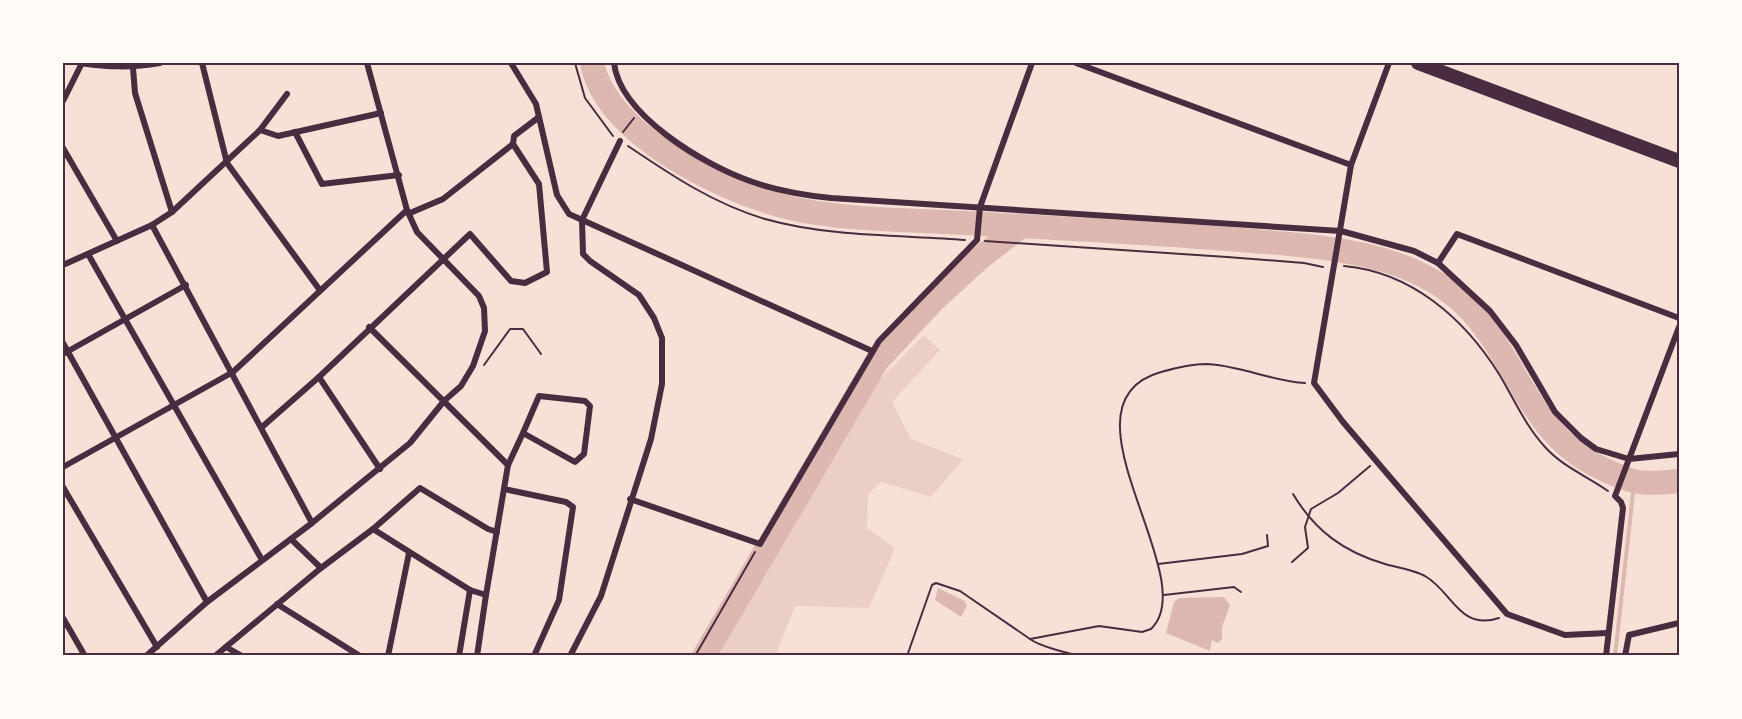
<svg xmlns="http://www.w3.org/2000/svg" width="1742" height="719" font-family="Rubik,sans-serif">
  <rect width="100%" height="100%" fill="#f7e1d7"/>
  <!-- green -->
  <path fill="#ebcfc5" d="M924,335L940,350L892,402L911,439L963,459L931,497L881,482L868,494L867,528L895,548L869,608L795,606L775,656H712L859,400Z"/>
  <!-- water -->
  <g fill="#dcb8b0">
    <path d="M938,588L965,601L967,606L961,617L935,600Z"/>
    <path d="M1224,597L1230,605L1222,627V639L1218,643L1212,640L1210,651L1166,633L1174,602L1179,598Z"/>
  </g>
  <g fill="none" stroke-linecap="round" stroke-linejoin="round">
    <!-- stream -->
    <path stroke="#dcb8b0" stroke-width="4" d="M1615,656L1634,484"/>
    <!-- river -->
    <g stroke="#dcb8b0" stroke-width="24">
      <path d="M592,63C607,136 724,192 790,208C841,220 912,220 965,223C1073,229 1181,234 1289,244C1354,250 1425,261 1472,312C1520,366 1530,434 1601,468C1634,484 1643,485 1679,481"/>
      <path d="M704,656L877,361L933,301L980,258L1020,227"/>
    </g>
    <!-- path -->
    <g stroke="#4a2c40" stroke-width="2">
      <path d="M575,63L585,98L613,136"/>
      <path d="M623,132L634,118"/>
      <path d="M628,146C671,175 714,204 765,219C829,237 899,235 965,240"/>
      <path d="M985,241L1227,257L1304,263L1323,267"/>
      <path d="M1344,266C1411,272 1464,318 1499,374C1514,399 1525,425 1545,447C1563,467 1587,476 1608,491"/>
      <path d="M484,365L510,329H523L541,354"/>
      <path d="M1293,494C1315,531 1344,552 1385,564C1399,568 1412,569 1425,576C1453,592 1459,631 1499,618"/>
      <path d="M1292,562L1308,548L1305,527L1311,509L1338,493L1370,466"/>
      <path d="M1158,564L1242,554L1268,546L1267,535"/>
      <path d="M1164,595L1234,587L1241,592"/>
      <path d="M1030,639C1039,646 1072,655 1084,656"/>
      <path d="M695,656L755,552"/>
      <path d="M907,656L932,585L936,583L960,591L1030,639L1099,626L1142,632L1151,629C1205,578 1050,403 1161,372C1175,368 1192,364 1206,364C1239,365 1271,381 1305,383"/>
    </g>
    <!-- minor -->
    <g stroke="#4a2c40" stroke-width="6">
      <path d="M80,63C108,67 131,68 160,63"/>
      <path d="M202,63L227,163L319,289"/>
      <path d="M511,63L536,104L557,195L569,214L872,351"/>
      <path d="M614,63C620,115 704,165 750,181C777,191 803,195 831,198L1341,231L1414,251L1438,263L1490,311L1516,345L1555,412L1581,438L1596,449L1629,459L1679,454"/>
      <path d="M1076,63L1351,165"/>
      <path d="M1389,63L1351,165L1314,383L1343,422L1507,614L1565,635L1607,633"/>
      <path d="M133,68L135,93L172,212"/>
      <path d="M63,101L82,63"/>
      <path d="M260,130L287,94"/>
      <path d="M295,132L322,184L399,175"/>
      <path d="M63,148L117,241"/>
      <path d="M410,213L443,199L513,144L514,136L539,117"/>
      <path d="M152,225L312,523"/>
      <path d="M88,254L262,560"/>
      <path d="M1438,263L1457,234L1679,318"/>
      <path d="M63,265L152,225L172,212L260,130L278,136L381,113"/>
      <path d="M369,327L508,465"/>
      <path d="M63,343L207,602"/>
      <path d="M63,354L186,285"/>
      <path d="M262,427L319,377"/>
      <path d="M63,467L233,372L407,210"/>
      <path d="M380,469L319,377L470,234L511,281L525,283L547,272L539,184L513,144"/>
      <path d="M63,487L157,647"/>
      <path d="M504,489L566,502L573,507L559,600L534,656"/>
      <path d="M630,499L760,544L879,341L977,240L980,207L1032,63"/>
      <path d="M373,529L420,488L488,529L497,532"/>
      <path d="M291,539L321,568"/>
      <path d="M277,604L360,656"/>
      <path d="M63,618L85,656"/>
      <path d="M226,647L242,656"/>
      <path d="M146,656L207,602L312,523L410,443L444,401L461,386L473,366L485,331L484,308L479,296L417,232L407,210L367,63"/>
      <path d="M215,656L321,568L373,529L470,590L486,595L508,465L523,433L575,462L584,454L590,406L585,401L539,396L523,433"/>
      <path d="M388,656L409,553"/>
      <path d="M459,656L470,590"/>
      <path d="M477,656L486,595"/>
      <path d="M570,656L601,596L651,439L662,384V338L654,318L639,295L590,261L583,254L582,220L620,141"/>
      <path d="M1606,656L1623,508L1621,502L1615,496L1679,327"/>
      <path d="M1625,656L1629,635L1679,623"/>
    </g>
    <!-- primary -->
    <path stroke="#4a2c40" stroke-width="14" d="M1418,63L1679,161"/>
  </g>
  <!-- border -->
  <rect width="1742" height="719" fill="none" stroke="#fffaf5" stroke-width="129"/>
  <rect x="64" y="64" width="1614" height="590" fill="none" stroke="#4a2c40" stroke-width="2"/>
</svg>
